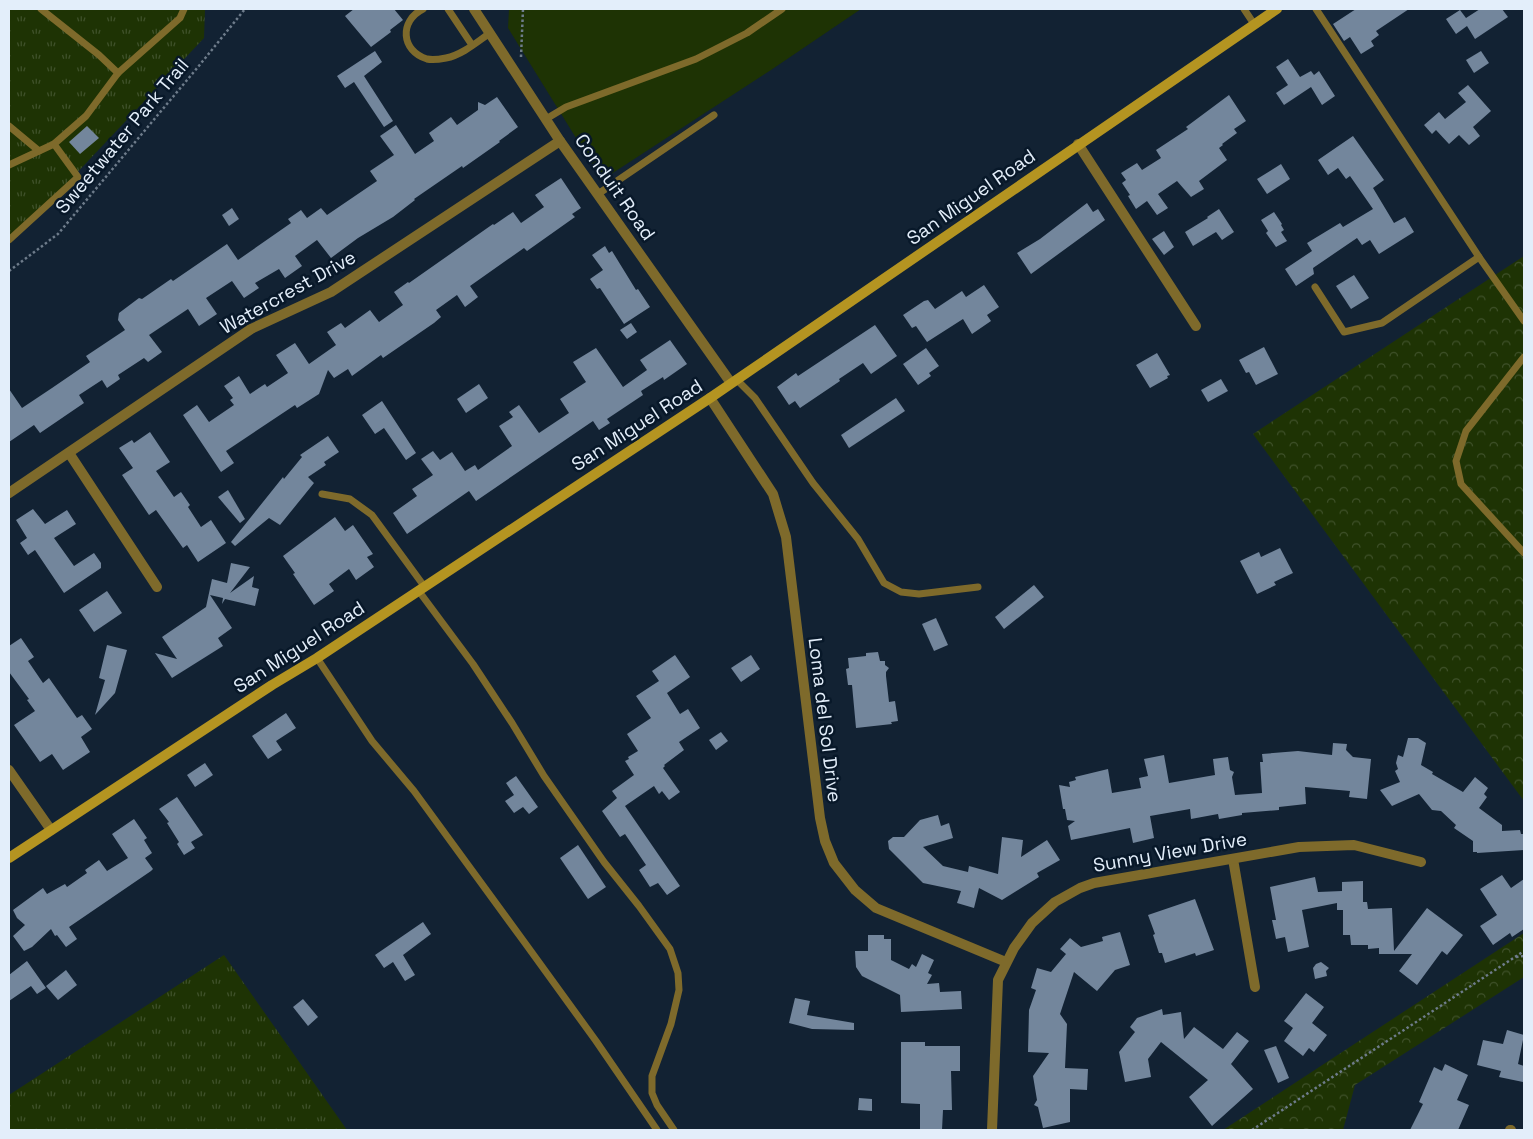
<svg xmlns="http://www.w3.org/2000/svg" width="1533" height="1139" font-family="'Space Grotesk',sans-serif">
  <defs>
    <pattern id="grass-tufts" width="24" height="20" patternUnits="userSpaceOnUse" patternTransform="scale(1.25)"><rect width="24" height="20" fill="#1e3304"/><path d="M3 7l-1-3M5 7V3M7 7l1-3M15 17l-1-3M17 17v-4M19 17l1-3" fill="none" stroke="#3f512a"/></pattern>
    <pattern id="park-crowns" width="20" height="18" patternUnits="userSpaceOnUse" patternTransform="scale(1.25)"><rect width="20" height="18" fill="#1e3304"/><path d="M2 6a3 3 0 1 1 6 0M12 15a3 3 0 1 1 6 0" fill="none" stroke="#3f512a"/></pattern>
  </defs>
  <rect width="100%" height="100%" fill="#122233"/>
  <!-- grass -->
  <g fill="url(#grass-tufts)">
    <path d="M9,9H205L204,38L23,230L9,240Z"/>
    <path d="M224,955L347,1130H9V1095Z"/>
  </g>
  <!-- park -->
  <g fill="url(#park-crowns)">
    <path d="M1524,256V801L1253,434Z"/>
    <path d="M1524,933V977L1355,1085L1343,1130H1223Z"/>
  </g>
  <!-- garden -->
  <path fill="#1e3304" d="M509,9H861L771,70L602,180L508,28Z"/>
  <!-- building -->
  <g fill="#73869c">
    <path d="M354,9H394L403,20L390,30L391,32L371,47L345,16Z"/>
    <path d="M1356,9H1409L1376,31L1379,35L1371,41L1374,46L1361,54L1350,37L1344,41L1333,24Z"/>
    <path d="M1480,9H1502L1508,17L1475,39L1467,26L1456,34L1446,19L1460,10L1466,18Z"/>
    <path d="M375,51L382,62L364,76L393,121L384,127L354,82L345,88L337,76Z"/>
    <path d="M1481,51L1489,63L1474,73L1466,60Z"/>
    <path d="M1288,59L1300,77L1311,71L1314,75L1319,71L1335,96L1322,105L1311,87L1284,105L1276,93L1288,85L1276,67Z"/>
    <path d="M1468,85L1491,111L1473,127L1480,136L1469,145L1459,135L1449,144L1436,130L1432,134L1424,125L1439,112L1445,119L1466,102L1458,93Z"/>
    <path d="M1229,95L1246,121L1234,129L1237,133L1222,144L1223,145L1219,148L1227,160L1199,181L1204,189L1191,197L1177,181L1158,194L1168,208L1157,215L1147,201L1136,209L1128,196L1130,195L1122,183L1126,180L1121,173L1137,163L1142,170L1161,158L1156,150L1188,129L1186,127Z"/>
    <path d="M497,97L518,127L499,141L500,142L463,168L462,166L414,199L415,200L393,217L358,238L331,258L317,240L295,256L302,266L285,278L279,269L255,283L259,288L244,298L232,281L206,298L217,314L199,326L188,309L149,335L162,352L148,362L144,358L118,375L120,379L107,388L102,380L79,395L84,403L40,433L34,425L9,442V389L22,408L52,388L90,362L86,356L125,330L118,320L119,313L139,298L142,299L171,279L173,281L227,244L238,260L291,223L288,219L301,210L307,218L321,208L327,215L377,181L370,171L394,155L380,136L396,125L415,154L434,141L429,133L451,117L457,125L478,110V102L485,105Z"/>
    <path d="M87,126L99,138L80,154L69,142Z"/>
    <path d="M1353,136L1384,180L1373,188L1394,223L1405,217L1414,232L1379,254L1370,240L1362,245L1357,238L1313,268L1314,274L1296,286L1285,269L1312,251L1307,243L1340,223L1343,227L1373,209L1350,176L1346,179L1338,168L1328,175L1318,160Z"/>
    <path d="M1281,164L1290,179L1267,194L1257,179Z"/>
    <path d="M561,178L581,208L572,214L575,217L527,251L524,248L470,286L478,297L465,307L457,295L436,310L441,317L434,323L383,358L381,355L352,376L348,369L334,378L328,370L319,394L297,408L295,405L226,451L234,463L221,472L183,415L197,405L209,422L234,405L230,400L233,398L224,386L239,376L250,394L265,384L267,387L288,373L276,355L295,343L309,364L336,345L327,332L341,323L345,328L370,310L379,322L403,305L394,292L408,282L409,283L493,224L494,225L513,212L521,223L544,207L535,195Z"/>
    <path d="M1087,203L1093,212L1098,209L1105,220L1031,274L1017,253L1040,239Z"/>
    <path d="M232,208L239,219L229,226L222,215Z"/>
    <path d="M1219,209L1234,232L1222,240L1216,232L1193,246L1185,232L1208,218L1207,217Z"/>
    <path d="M1274,212L1282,224L1281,225L1284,230L1281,232L1287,241L1276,247L1266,233L1268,231L1261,220Z"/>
    <path d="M1164,231L1174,247L1164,255L1152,239Z"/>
    <path d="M605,246L609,253L612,251L636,290L638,289L650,307L624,324L600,288L597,289L590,279L603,270L592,255Z"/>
    <path d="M1354,275L1369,298L1351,309L1336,286Z"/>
    <path d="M984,285L999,307L987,315L991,321L972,334L963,319L927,342L916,326L912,328L903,315L924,301L928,300L935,309L962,291L966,297Z"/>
    <path d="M631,323L637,332L627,339L620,330Z"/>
    <path d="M875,325L897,356L871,374L863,363L839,379L840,381L800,408L795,401L789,405L777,387L796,373L798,376Z"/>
    <path d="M670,340L687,364L664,380L663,377L641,391L643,395L607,419L610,423L599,430L593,421L476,501L469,491L407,534L393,513L417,496L412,489L433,475L421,459L433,451L440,460L452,452L465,471L475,465L478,470L512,446L499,426L513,417L509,412L519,405L539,433L569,413L560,399L586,382L573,362L596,348L623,387L647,370L640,360Z"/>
    <path d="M1264,347L1278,374L1256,385L1249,372L1246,373L1239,360Z"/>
    <path d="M926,348L939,366L929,373L931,376L918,385L903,364Z"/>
    <path d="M1157,353L1170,375L1167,376L1168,378L1150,388L1136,365Z"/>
    <path d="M1221,379L1228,391L1208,402L1201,390Z"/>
    <path d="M479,384L488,398L466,413L457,399Z"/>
    <path d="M896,398L905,411L849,448L841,435Z"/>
    <path d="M382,401L416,453L406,460L384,428L375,434L362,415Z"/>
    <path d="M150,432L170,462L156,471L174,497L181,492L190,505L188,507L201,527L211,520L226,543L198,562L187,545L183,548L156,510L149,515L122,475L133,468L119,448L132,440L134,443Z"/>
    <path d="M328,436L339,452L324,462L326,465L308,477L314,483L280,525L269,518L235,546L231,542L283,477L284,479L302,457L300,455Z"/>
    <path d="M228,490L245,519L240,523L218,497Z"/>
    <path d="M33,509L45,524L67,510L76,524L54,538L74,566L94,553L101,563V568L64,593L35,550L28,555L20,543L27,538L16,520Z"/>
    <path d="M335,517L345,531L353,525L373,554L367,557L374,567L356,580L349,569L329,584L334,591L314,605L293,574L295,573L283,556Z"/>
    <path d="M1280,548L1293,573L1274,582L1276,585L1257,594L1240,561L1259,552L1261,557Z"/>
    <path d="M231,563L250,567L230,593L254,576L252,587L259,589L255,606L225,599L222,604L223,598L210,595L232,628L218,638L223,646L172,678L155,653L177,659L162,637L206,607L212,579L227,583Z"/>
    <path d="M1034,585L1044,597L1004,629L995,617Z"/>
    <path d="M107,591L122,613L94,632L79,610Z"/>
    <path d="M936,618L948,645L934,651L922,624Z"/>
    <path d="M21,638L34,657L28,661L43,683L49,678L77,718L82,715L92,729L81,737L90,752L63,770L52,754L40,762L14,725L35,711L27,700L29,699L9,672V646Z"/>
    <path d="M107,645L127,650L115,693L95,715L105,680L99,678Z"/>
    <path d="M878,652L880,661H885V665L889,668L886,672V676L889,702L895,701L898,721L891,722L892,724L856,728L852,685H848L846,669L849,668L848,658L866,656V653Z"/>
    <path d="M675,655L690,677L667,693L680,714L688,709L700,728L679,742L684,750L664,765L665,766L663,768L680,792L669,800L662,791L659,794L654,786L625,806L680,886L667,895L658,883L650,887L639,870L646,865L625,834L620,837L602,811L617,798L612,791L634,775L625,761L629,759L628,757L638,751L627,734L651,718L636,696L659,681L652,671Z"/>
    <path d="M751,655L760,669L741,682L731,668Z"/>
    <path d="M286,713L296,728L276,741L282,750L268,759L252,736Z"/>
    <path d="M721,732L728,741L716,750L709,740Z"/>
    <path d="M1408,738H1418L1426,743L1421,765L1433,772L1432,774L1463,792L1475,777L1488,788L1484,794L1487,797L1479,808L1502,825V831L1520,830L1521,834H1524V850L1477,853V852H1473V841L1454,828L1456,825L1441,811L1432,810L1419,794L1392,806L1380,790L1400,782L1395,771L1398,769L1396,763L1398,755L1403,757Z"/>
    <path d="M1333,743L1347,744L1346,750L1353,757L1371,759L1367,799L1349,797L1350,791L1305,787L1306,804L1279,807V810L1242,813V815L1219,819L1218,814L1191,819L1190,809L1150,816L1154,838L1133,843L1130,828L1071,840L1068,826L1075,821L1067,820L1065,809H1063L1059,785L1070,787L1069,782L1076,780L1075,777L1108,769L1112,793L1141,788L1139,778L1148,776L1144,759L1164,755L1169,783L1215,775L1213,759L1228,757L1230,770L1234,772L1232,777L1235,795L1262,793L1260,762H1263L1262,754L1298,751L1332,755Z"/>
    <path d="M205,763L213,775L195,787L187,775Z"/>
    <path d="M516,776L538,807L529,814L523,807L514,813L505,801L514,795L506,783Z"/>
    <path d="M177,797L203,835L191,842L195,848L184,855L177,844L179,842L167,823L169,822L159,809Z"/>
    <path d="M938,815L941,826L949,823L953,838L923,847L943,866L968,872L969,866L998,874L1002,837L1023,840L1021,857L1047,840L1060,860L1037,873L1039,877L1002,900L979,888L974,908L957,903L961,891L923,883L889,849L888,841L893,837H904L920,820Z"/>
    <path d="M134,819L147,838L144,840L152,853L145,858L153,869L151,871L69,927L77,939L66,947L57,935L55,936L51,929L32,947L24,951L13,936L25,925L17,918L13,910L43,888L47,894L65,884L67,887L87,873L85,870L99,860L107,871L128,858L112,834Z"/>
    <path d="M578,845L606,887L588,899L560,858Z"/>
    <path d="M1502,875L1511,888L1524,879V929L1512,937L1510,933L1493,945L1480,926L1497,915L1480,889Z"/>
    <path d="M1315,877L1318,892L1342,891V882L1363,881V902H1367L1368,909L1392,908L1394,951L1427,908L1463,935L1447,955L1442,951L1417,985L1399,971L1412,954H1379V948L1368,949V945H1351L1350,935H1343V910H1337V903L1302,910L1309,947L1288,952L1285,937L1276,939L1272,920H1276L1270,887Z"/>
    <path d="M1195,899L1214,950L1196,956L1195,953L1165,963L1162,953H1159L1153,935L1155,934L1148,915Z"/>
    <path d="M423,922L431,934L403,955L415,975L405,981L393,962L384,968L375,955Z"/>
    <path d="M1120,932L1130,965L1115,970L1097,991L1074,972L1060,1014L1067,1024L1065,1068L1088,1069L1087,1090L1070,1089V1122L1043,1128L1038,1107L1034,1105L1037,1100L1033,1076L1049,1053L1028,1052L1029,1010L1036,990L1031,988L1037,968L1051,972L1066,954L1060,949L1070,938L1081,947L1103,941L1102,937Z"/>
    <path d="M868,935H884V939H891V960L909,969L912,964L916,967L922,954L934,960L928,973L932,975L927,984L939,983L940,992L961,991L962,1009L901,1012L900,995L862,976L856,967L855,951H868Z"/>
    <path d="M27,961L46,988L37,994L31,986L9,1001V975Z"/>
    <path d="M1321,962L1329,968L1326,971L1327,976L1315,979L1313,968L1316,964Z"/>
    <path d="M66,970L77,985L58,1000L46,986Z"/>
    <path d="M1306,993L1324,1007L1312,1023L1327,1035L1314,1052L1309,1048L1303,1056L1284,1041L1293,1028L1284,1021Z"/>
    <path d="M795,998L810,1001L807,1015L854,1023V1030L812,1029L789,1023Z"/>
    <path d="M303,999L318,1017L308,1026L293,1007Z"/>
    <path d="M1162,1009L1163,1015L1181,1012L1184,1039L1194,1027L1223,1049L1237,1032L1249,1041L1231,1064L1253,1089L1212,1126L1189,1097L1208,1080L1161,1042L1148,1059L1151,1077L1125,1082L1119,1052L1135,1032L1130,1027L1137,1018Z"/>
    <path d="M1507,1030L1524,1035L1518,1064L1524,1066L1523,1082L1499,1077L1501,1071L1477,1065L1483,1040L1503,1044Z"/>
    <path d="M901,1042H925V1046H960V1071H951L952,1110H943L942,1130H920V1104L901,1103Z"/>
    <path d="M1276,1046L1289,1078L1278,1083L1264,1050Z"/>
    <path d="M1445,1064L1468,1075L1457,1100L1469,1105L1458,1130H1410L1423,1104L1419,1102L1434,1067L1442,1071Z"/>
    <path d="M859,1098L872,1099V1111L858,1110Z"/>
  </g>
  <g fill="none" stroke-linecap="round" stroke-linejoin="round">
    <!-- path -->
    <g stroke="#6e7c8b" stroke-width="2.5" stroke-dasharray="2.5 2.5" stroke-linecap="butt">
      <path d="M521,57L523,9"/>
      <path d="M9,271L58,234L198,67L245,9"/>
      <path d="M1516,957L1524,956"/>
      <path d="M1252,1130L1524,951"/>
    </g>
    <!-- lane -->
    <g stroke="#7e6a2b" stroke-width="7">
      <path d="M41,9L99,55L118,73"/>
      <path d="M423,9C399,21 401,51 427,59C431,60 441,59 446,58C462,55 477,42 490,33"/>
      <path d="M448,9L472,45"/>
      <path d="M1244,9L1254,24"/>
      <path d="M1316,9L1479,257L1524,321"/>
      <path d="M546,119L566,107L696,59L747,33L782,9"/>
      <path d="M9,126L39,151"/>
      <path d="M9,165L54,144L86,116L118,73L180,18L184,9"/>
      <path d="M598,194L714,115"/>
      <path d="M9,240L78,177L54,144"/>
      <path d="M1315,287L1344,332L1382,323L1479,257"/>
      <path d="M1524,357L1466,431L1456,461L1461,484L1524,553"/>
      <path d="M736,379L755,398L813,483L858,539L884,583L901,592L919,594L978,587"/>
      <path d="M322,494L350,499L372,515L424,586"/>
      <path d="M418,590L473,664L512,723L544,776L604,862L639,906L670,949L678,973L679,990L671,1024L652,1076V1093L657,1105L674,1130"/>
      <path d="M317,658L372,741L414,791L525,943L596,1041L657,1130"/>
    </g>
    <!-- street -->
    <g stroke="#7e6a2b" stroke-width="10">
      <path d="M474,9L560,141L731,383"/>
      <path d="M1078,144L1196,326"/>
      <path d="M710,398L773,494L786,537L820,818L825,841L834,863L855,890L876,908L1006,962"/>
      <path d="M69,453L157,587"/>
      <path d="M9,493L251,329L331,292L560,141"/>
      <path d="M9,770L51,830"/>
      <path d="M1233,859L1255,987"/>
      <path d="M992,1130L998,980L1014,948L1032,923L1055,902L1080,888L1094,883L1299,847L1354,845L1421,862"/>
      <path d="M1510,1130H1511"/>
    </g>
    <!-- secondary -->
    <path stroke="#b49421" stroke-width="10" d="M9,858L272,685L317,658L710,398L1277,9"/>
  </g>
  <g text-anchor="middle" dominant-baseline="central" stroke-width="5" stroke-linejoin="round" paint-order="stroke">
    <!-- street labels -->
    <g font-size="19" fill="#e3eefa" stroke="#081829">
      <text transform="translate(122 136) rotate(-50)">Sweetwater Park Trail</text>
      <text transform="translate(615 187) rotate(55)">Conduit Road</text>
      <text transform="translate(971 197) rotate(-35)">San Miguel Road</text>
      <text transform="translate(288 292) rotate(-29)">Watercrest Drive</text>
      <text transform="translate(637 425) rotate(-33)">San Miguel Road</text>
      <text transform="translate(299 647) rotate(-33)">San Miguel Road</text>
      <text transform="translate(825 720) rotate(83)">Loma del Sol Drive</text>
      <text transform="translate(1170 852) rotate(-10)">Sunny View Drive</text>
    </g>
  </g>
  <!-- border -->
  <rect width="1533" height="1139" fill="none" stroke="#e3eefa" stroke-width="20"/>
</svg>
